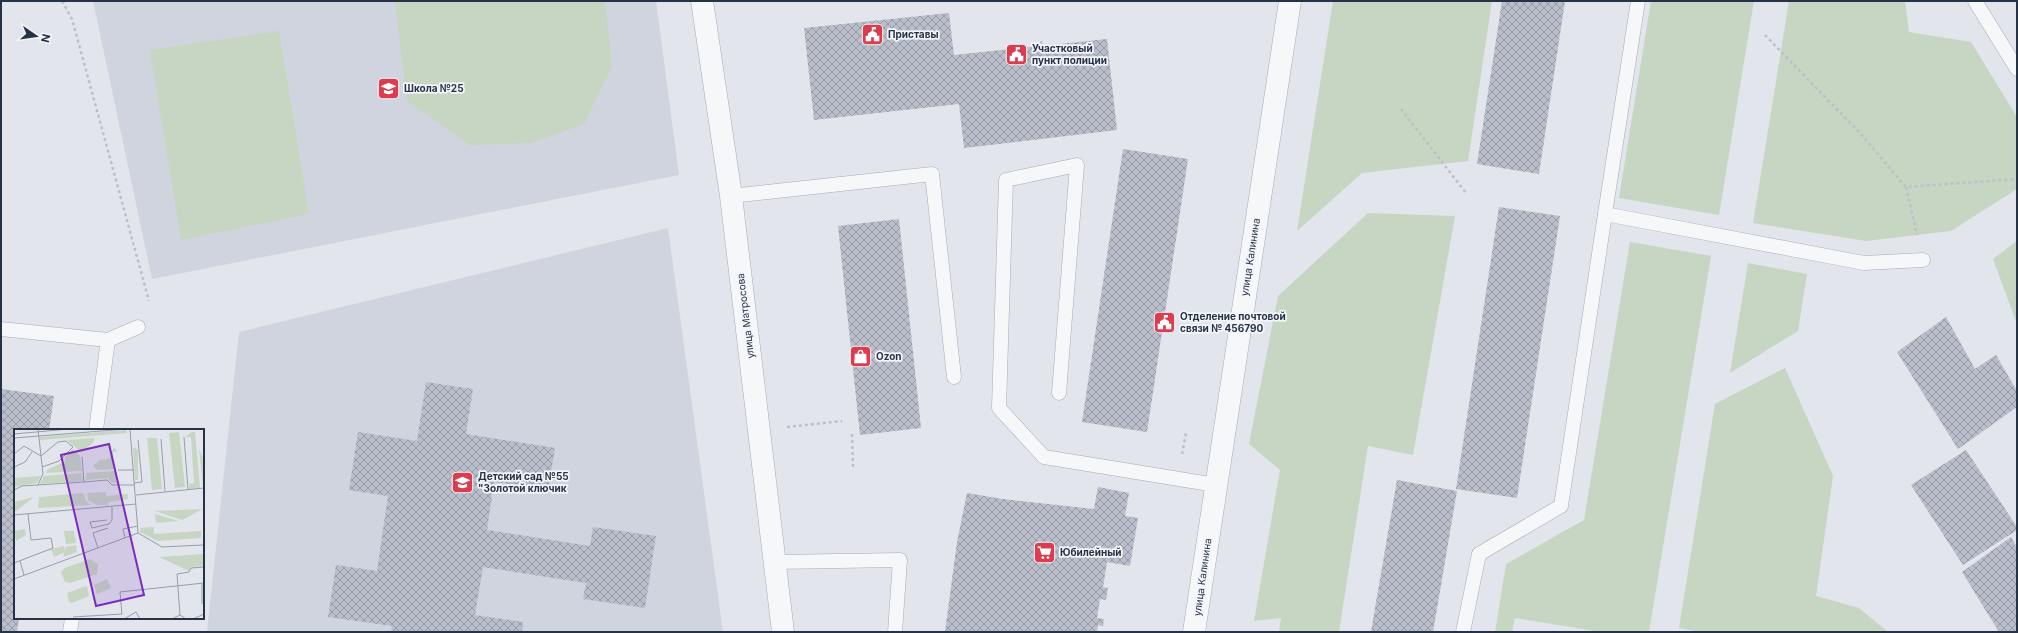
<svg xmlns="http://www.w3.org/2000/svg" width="2018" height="633" font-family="Inter,sans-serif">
  <defs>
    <pattern id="building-cross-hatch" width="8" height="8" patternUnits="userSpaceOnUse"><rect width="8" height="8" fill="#b9beca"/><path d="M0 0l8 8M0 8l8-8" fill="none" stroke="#969ba6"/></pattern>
  </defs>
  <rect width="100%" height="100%" fill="#e2e5ec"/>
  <!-- built -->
  <g fill="#d0d4de">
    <path d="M93,1H656L679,175L152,279Z"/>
    <path d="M668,228L723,632H207L239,332Z"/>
  </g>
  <!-- grass -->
  <g fill="#c6d6c2">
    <path d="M395,1H605L612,66L584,124L531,143L470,145L407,101Z"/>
    <path d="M1333,1H1492L1468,161L1362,173L1297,231Z"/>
    <path d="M1651,1H1754L1719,215L1619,198Z"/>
    <path d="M1789,1H1905L1909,32L1971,42L2017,117V189L1951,231L1866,241L1753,223Z"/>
    <path d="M279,31L309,214L181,240L150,50Z"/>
    <path d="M1368,213L1455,216L1413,455L1368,446L1339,632H1279L1281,618L1254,621L1280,470L1249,444L1278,296Z"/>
    <path d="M2017,241V324L1993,259Z"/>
    <path d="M1630,242L1711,256L1649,632H1601L1515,618L1512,632H1495L1506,564L1584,520Z"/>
    <path d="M1748,263L1807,274L1798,331L1730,373Z"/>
    <path d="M1785,368L1833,476L1816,596L1859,608L1888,632H1700L1679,628L1715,404Z"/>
  </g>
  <!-- building -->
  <g fill="url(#building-cross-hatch)">
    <path d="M1502,1H1565L1539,174L1477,164Z"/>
    <path d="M949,13L954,55L1107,39L1117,130L964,148L959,104L814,120L804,28Z"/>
    <path d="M1123,149L1188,159L1147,432L1082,422Z"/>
    <path d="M1499,207L1560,216L1517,498L1456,489Z"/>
    <path d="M899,219L921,428L860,435L838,226Z"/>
    <path d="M1946,317L1975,369L1996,355L2017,391V407L1958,449L1897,352Z"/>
    <path d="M426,382L473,389L466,434L555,448L548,490L494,482L487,530L590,546L593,527L656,536L645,608L583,599L586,583L483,567L475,615L523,622L522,632H391L392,626L328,617L336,565L377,571L388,496L349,490L358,432L417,441Z"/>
    <path d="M1,389L54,396L49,430H15V618H19L17,632H1Z"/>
    <path d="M1966,450L2017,527V530L1963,565L1911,485Z"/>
    <path d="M1397,480L1457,491L1433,632H1371Z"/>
    <path d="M1098,487L1129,493L1125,516L1138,518L1130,566L1107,562L1103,587L1108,588L1106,600L1100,599L1097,618L1104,619L1103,626L1098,625L1097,632H945L957,542L967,493L1003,499L1094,509Z"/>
    <path d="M2011,537L2017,548V632H1999L1962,572Z"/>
  </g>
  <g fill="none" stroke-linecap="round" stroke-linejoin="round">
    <defs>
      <g id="service">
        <path d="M1975,1L2017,69"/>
        <path d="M731,196L932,174L954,377"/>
        <path d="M1605,214L1638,1"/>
        <path d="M1,329L108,340L96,430"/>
        <path d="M108,340L138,327"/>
        <path d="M1059,393L1077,165L1006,180L999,408L1044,457L1216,485"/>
        <path d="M775,562L900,560L895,632"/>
        <path d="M70,632L72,618"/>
        <path d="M1463,632L1479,554L1561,506L1605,214L1864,263L1923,260"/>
      </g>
      <g id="minor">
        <path d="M702,1L731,196L783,632"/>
        <path d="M1194,632L1290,1"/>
      </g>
    </defs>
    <!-- service casing -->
    <use href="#service" stroke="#a6acb7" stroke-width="15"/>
    <!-- minor casing -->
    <use href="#minor" stroke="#a6acb7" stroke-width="23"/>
    <!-- path -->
    <g stroke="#bcc0c7" stroke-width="2.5" stroke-dasharray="3 3" stroke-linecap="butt">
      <path d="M62,1L72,19L149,301"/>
      <path d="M1765,35L1859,132L1906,187L2017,179"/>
      <path d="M1041,41L1042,46"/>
      <path d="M1401,109L1466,193"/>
      <path d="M1906,187L1917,235"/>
      <path d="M787,427L842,421"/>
      <path d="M852,434L853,470"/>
      <path d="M1182,454L1186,433"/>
    </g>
    <!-- service -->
    <use href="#service" stroke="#f5f7f9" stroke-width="14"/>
    <!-- minor -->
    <use href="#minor" stroke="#f5f7f9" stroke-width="22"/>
  </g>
  <!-- icons -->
  <defs>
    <symbol id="civic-square" viewBox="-11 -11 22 22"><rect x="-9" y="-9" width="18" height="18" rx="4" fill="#dc3c4d" stroke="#f2f5f9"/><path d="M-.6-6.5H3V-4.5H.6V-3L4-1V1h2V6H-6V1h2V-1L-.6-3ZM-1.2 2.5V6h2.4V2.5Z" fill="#fff"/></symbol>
    <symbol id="school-square" viewBox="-11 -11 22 22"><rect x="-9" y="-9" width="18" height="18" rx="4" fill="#dc3c4d" stroke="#f2f5f9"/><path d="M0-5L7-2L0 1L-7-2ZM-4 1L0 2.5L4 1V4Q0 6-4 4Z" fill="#fff"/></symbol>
    <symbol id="shop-square" viewBox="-11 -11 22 22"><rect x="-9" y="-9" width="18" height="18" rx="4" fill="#dc3c4d" stroke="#f2f5f9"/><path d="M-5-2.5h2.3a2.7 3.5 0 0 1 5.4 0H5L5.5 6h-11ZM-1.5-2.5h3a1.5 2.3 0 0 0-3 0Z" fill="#fff"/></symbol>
    <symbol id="supermarket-square" viewBox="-11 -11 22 22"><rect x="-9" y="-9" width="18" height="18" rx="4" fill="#dc3c4d" stroke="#f2f5f9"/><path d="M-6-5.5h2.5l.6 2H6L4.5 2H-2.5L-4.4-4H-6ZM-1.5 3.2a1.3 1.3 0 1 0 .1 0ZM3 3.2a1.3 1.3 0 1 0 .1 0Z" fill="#fff"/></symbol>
  </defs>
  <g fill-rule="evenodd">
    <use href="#civic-square" x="860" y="22" width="25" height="25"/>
    <use href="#civic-square" x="1004" y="42" width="25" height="25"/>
    <use href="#school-square" x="376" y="76" width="25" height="25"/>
    <use href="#civic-square" x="1152" y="310" width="25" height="25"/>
    <use href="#shop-square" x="848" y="344" width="25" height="25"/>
    <use href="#school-square" x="450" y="470" width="25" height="25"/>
    <use href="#supermarket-square" x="1032" y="540" width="25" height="25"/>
  </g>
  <g text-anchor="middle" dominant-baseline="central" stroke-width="3.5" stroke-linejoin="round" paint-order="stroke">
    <!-- poi labels -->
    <g font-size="10" font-weight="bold" fill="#283246" stroke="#f2f5f9" text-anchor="start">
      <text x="888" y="34">Приставы</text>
      <text x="1032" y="48">Участковый<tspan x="1032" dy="12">пункт полиции</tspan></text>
      <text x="404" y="88">Школа №25</text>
      <text x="1180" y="316">Отделение почтовой<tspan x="1180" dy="12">связи № 456790</tspan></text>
      <text x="876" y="356">Ozon</text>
      <text x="478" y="476">Детский сад №55<tspan x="478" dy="12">"Золотой ключик</tspan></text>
      <text x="1060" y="552">Юбилейный</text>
    </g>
    <!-- street labels -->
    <g font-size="10" fill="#283246" stroke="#f2f5f9">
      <text transform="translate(1250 257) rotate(-81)">улица Калинина</text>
      <text transform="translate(745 316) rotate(-97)">улица Матросова</text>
      <text transform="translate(1202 577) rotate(-82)">улица Калинина</text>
    </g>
  </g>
  <!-- overview -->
  <g transform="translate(14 429)">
    <rect width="190" height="190" fill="#e2e5ec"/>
    <path d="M112,1L113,4L26,11V8ZM165,3L171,58L161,59L155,4ZM178,3H181L186,59L175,60V55L180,54L177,8H171ZM81,9L78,15L67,23L53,11ZM133,9H143L148,60L138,61ZM100,18L103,22L99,23L100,40L83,41L79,37L86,31L95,30ZM119,18L124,21V51H121ZM59,20L66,27L68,42L32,44L34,40L51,33V28ZM185,20L189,29L190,58H189ZM102,42V53H115L98,54L94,49L72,51V44ZM68,44L69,52L26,55L30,47ZM27,47L23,54L0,58V49ZM92,63V67L114,65V70L95,73L94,76H82L74,71L73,64ZM69,64L72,72L77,76L24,79L25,68ZM20,68L2,82H0V73ZM188,80L168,91L141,82ZM141,85L165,92L142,94ZM140,98V105L187,102V109L144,112L126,103V99ZM11,100L12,106L2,112L0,102ZM50,102H60L62,114L52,115ZM62,116L63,123L49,128L52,118ZM50,117L51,123L40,128L38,122L34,121ZM190,125V137L177,138L175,142L145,128ZM76,130L84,135L83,145L56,154L51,153L47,143L51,139ZM93,150L97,159L83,165L80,156ZM73,157L75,167L58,174L55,173L53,164Z" fill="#c6d6c2"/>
    <path fill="none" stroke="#989daa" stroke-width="1" d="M116,0L124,104M0,5L55,0M170,8L174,60M0,9L112,0M147,10L151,62M0,25L10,17L27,27M27,27L44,13L52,12L59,18L45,32L28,38M68,28L70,53L93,51L98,56H121M0,38L11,33L18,23M104,41H120M120,54L128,53L124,11M24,56L29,45L24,0M0,61L8,57L70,53M122,66L190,59M0,86L122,75M93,91L76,93L78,99L95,95L98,91V78M124,104L148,118L189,116M111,109L109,100L124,97M84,119L79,104L94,99M6,132L10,146M0,134L39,119L37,109L17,111L14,85M0,150L124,104M188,155V175M166,186L163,145L175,143L177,139L190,138M59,188L108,185L106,163L190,154M110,190L122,183L126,190M158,190L166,186L172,190M179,190L190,185"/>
    <path fill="#7b2cbf" fill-opacity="0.15" stroke="#7b2cbf" stroke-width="2" d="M95,15L130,166L82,177L47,26Z"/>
    <rect width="190" height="190" fill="none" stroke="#283246" stroke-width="2"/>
  </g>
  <!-- border -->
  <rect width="2018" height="633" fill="none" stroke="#283246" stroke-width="4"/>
  <!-- north arrow -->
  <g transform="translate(36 36) rotate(103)" stroke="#f2f5f9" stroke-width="3" paint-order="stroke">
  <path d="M0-3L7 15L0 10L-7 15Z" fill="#283246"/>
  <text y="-6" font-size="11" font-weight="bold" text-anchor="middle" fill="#283246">N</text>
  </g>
</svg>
